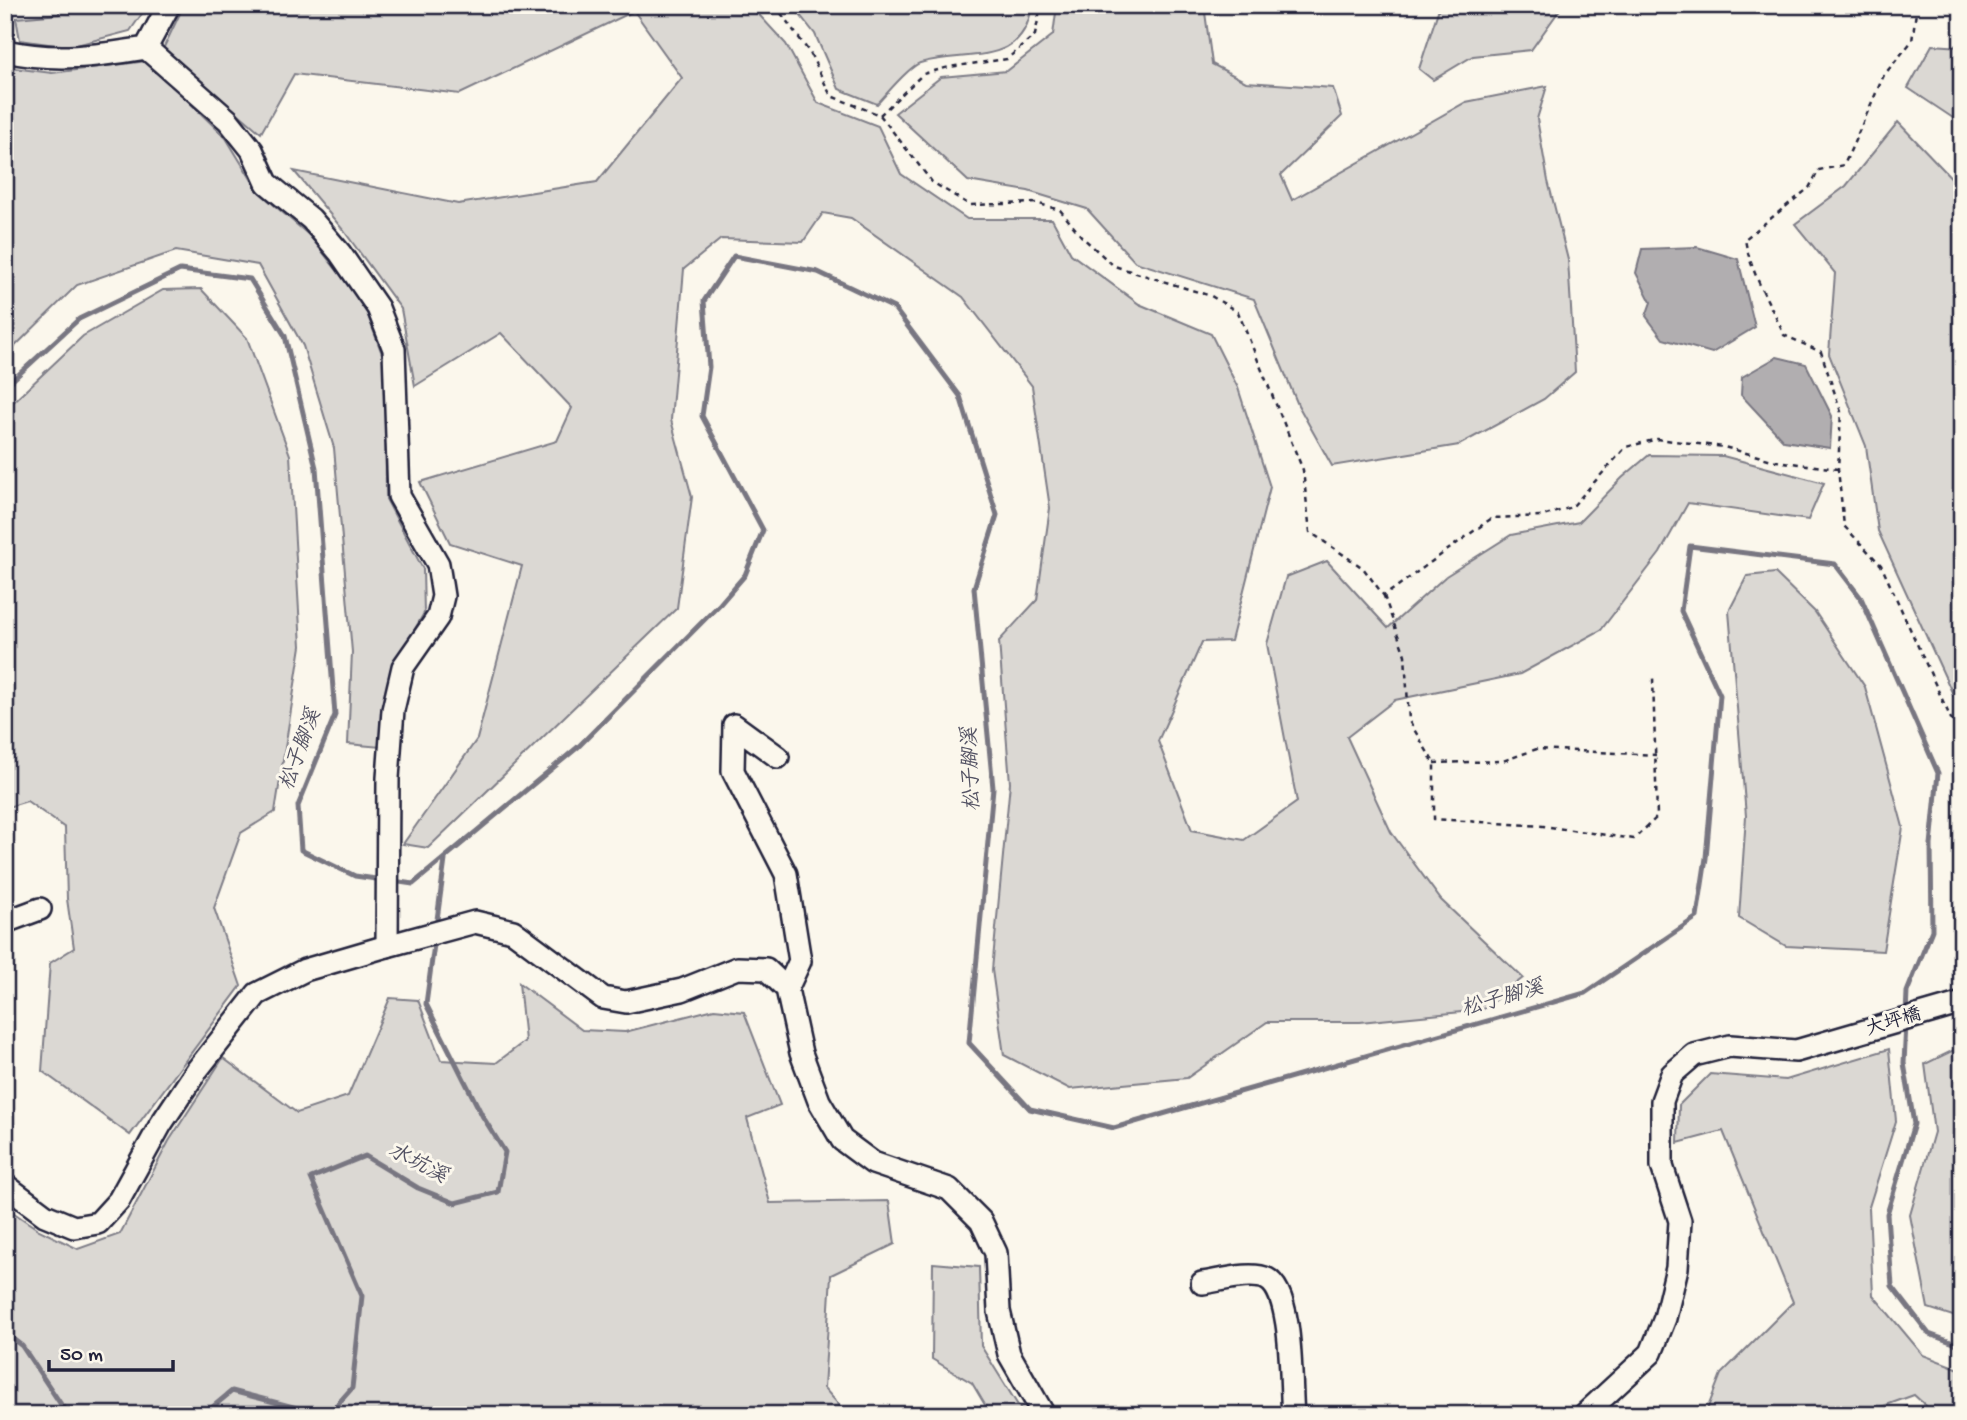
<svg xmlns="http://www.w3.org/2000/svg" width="1967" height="1420" font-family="'Gochi Hand','LXGW WenKai TC',sans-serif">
  <rect width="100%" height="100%" fill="#fbf7ec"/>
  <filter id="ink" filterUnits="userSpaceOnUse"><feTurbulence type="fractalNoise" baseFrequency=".0143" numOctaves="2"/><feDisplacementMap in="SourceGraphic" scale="14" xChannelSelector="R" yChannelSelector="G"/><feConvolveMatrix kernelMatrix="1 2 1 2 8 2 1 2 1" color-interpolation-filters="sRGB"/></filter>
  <g filter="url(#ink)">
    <!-- green -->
    <g fill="#dbd8d3" stroke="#7e7d87" stroke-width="2">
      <path d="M60,5H148L130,31L69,47L20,40L16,18L59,14Z"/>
      <path d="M184,5H750L786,44L818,103L878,126L901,174L967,219H1052L1071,254L1139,304L1211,334L1238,388L1270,487L1231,641L1202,642L1158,741L1192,830L1244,840L1297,802L1267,644L1286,577L1327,561L1388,628L1446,576L1511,535L1579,522L1622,478L1649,455L1723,456L1824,483L1808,520L1688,503L1660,553L1601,630L1520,674L1395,700L1347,737L1391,832L1441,900L1523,978L1482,1010L1360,1022H1267L1187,1078L1070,1089L1004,1055L992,970L1010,783L999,641L1037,600L1050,508L1032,386L963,297L851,218L823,213L803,242L721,239L684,269L671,420L692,497L677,608L428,848L403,844L477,739L522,566L450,543L420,482L557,441L572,408L501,333L415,386L401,309L344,231L294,171L458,204L597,182L682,78L634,11L460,94L294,74L261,133L163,49Z"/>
      <path d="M792,5H1032C1023,70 965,49 920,63C908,67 886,95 877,104L839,89L815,34Z"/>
      <path d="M1057,5H1204L1212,64L1246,82L1333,88L1342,116L1281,175L1292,200L1466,102L1547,86L1537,119L1548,181L1568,260L1575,372L1544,399L1459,445L1332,466L1298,405L1254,299L1135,262L1087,209L1028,191L968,181L895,113L941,77L1007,71L1053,35Z"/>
      <path d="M1442,5H1567L1561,8L1531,50L1473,56L1433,80L1419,69L1439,8Z"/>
      <path d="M1932,45L1962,47V124L1908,88Z"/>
      <path d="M147,61L226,138L259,192L310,236L364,305L385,362L386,499L423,569L424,613L394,666L381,747L348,744L352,652L334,448L303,346L258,265L176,251L77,285L5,356V67L52,73Z"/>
      <path d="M1898,122L1962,189V714L1878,531L1866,446L1829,354L1835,273L1795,224L1846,186Z"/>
      <path d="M201,289L247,338L290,455L301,646L275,812L241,833L214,908L241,986L130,1135L42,1071L50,963L74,948L67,899L65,828L27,801L5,808V410L83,336L163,290Z"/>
      <path d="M1775,573L1815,612L1865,687L1903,827L1883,951L1786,946L1739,918L1746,816L1729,611L1747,576Z"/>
      <path d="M519,983L582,1030L625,1032L714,1009L744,1012L780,1105L747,1118L770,1203L889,1201L895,1244L831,1275L824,1388L848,1415H5V1207L39,1230L78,1249L120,1234L169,1141L223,1058L297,1113L348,1096L390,998L418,1000L441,1060L496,1063L525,1041Z"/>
      <path d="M1962,1046V1319L1928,1308L1910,1215L1934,1132L1925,1064Z"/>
      <path d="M1889,1049L1896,1121L1869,1207L1873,1295L1923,1355L1962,1370V1415H1936L1914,1395L1859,1415H1705L1721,1374L1793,1302L1723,1131L1678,1143L1679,1105L1710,1074L1786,1080Z"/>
      <path d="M933,1263L979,1267L981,1346L1024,1415H991L972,1383L932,1359Z"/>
    </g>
    <!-- water -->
    <g fill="#b1aeb0" stroke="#787681" stroke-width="2">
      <path d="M1697,247L1738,259L1755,327L1712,353L1663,339L1646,316L1651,302L1636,273L1642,249Z"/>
      <path d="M1777,357L1806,364L1832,416L1830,448L1784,441L1741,395L1742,377Z"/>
    </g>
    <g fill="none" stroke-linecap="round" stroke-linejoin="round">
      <!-- stream -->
      <g stroke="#787681" stroke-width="5">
        <path d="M5,387L79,319L180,270L250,279L285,336L316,468L335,715L298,806L301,850L355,876L383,880"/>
        <path d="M393,881L413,884L578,747L720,604L745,575L763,530L702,416L709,367L704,301L734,256L818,272L894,308L960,396L997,515L974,588L993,788L969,1043L1030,1109L1114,1128L1585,993L1697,917L1706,858L1720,695L1681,611L1690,546L1835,564L1861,598L1938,773L1931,845L1932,930L1907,992L1906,1015"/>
        <path d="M436,927L445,860"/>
        <path d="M1906,1024L1904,1063L1914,1124L1887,1214L1892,1286L1929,1334L1962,1346"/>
        <path d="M5,1333L22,1346L68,1415"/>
        <path d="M203,1415L232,1391L324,1415"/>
        <path d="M328,1415L352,1388L362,1296L311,1178L365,1156L418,1188L455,1203L498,1192L505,1152L483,1117L426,1004L435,937"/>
      </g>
      <defs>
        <g id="minor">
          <path d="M146,48L228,120L252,150L267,183L311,219L340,253L378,308L394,349L399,496L438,564L443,596L438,617L403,667L393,710L388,778L387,946"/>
          <path d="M5,51C57,62 95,56 146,48L169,5"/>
          <path d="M778,757L734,725L733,771L786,874L800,961L787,989"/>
          <path d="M5,922L40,909"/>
          <path d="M5,1185L45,1215L74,1227L98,1223L119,1200L161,1124L197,1070L257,994L305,970L387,946L475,922L513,931L603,998L626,1002L682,990L737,968L766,969L787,989L801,1053L819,1101L842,1140L873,1163L949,1189L981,1221L996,1253L999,1311L1009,1354L1044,1415"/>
          <path d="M1202,1283C1219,1281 1251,1271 1267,1279C1294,1293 1290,1385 1293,1415"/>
          <path d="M1584,1415L1651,1353L1665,1318L1677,1268L1680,1221L1662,1166V1101L1672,1074L1694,1055L1730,1046L1796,1051L1962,1003"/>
        </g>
      </defs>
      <!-- minor casing -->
      <use href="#minor" stroke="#22223b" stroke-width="26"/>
      <!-- path -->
      <g stroke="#22223b" stroke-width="2.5" stroke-dasharray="5 5" stroke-linecap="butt">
        <path d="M775,5L810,53L831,96L880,115L932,182L970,205L1036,203L1060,210L1082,237L1114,266L1211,296L1238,312L1303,470L1310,532L1363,568L1384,596L1492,518L1543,516L1572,507L1626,447L1657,439L1724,447L1776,461L1838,469"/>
        <path d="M1917,5L1912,41L1884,75L1844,165L1819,170L1809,188L1745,239C1750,272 1770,303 1784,335L1821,352L1841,412L1838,469L1844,526L1881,565L1962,743"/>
        <path d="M880,115L923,74L949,67L1007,59L1035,35L1041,5"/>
        <path d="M1384,596L1405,655L1409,721L1434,763V819L1543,826L1634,839L1657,817L1653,677"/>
        <path d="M1434,763L1503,761L1537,749L1656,755"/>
        <path d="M1885,1415L1912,1405"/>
      </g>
      <!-- minor -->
      <use href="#minor" stroke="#fbf7ec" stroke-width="21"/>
    </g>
  </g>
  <g text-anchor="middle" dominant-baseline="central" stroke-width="6" stroke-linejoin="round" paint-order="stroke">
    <!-- street labels -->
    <g font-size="19" fill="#22223b" stroke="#fbf7ec">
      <text transform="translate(1894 1023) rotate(-17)">大坪橋</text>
    </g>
    <!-- water labels -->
    <g font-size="21" font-style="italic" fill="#545364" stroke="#fbf7ec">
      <text transform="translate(302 750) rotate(-70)">松子腳溪</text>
      <text transform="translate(973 769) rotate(-92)">松子腳溪</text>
      <text transform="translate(1503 1000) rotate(-16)">松子腳溪</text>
      <text transform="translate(417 1165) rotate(27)">水坑溪</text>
    </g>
  </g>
  <!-- margin -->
  <rect width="1967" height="1420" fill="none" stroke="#fbf7ec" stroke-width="28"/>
  <rect x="14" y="14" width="1939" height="1392" fill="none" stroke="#22223b" stroke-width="2.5" filter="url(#ink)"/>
  <!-- scale -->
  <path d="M49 1360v10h124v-10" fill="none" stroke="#22223b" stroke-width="3.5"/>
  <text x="60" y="1360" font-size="21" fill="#22223b" stroke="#fbf7ec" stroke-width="5" paint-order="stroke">50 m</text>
</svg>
